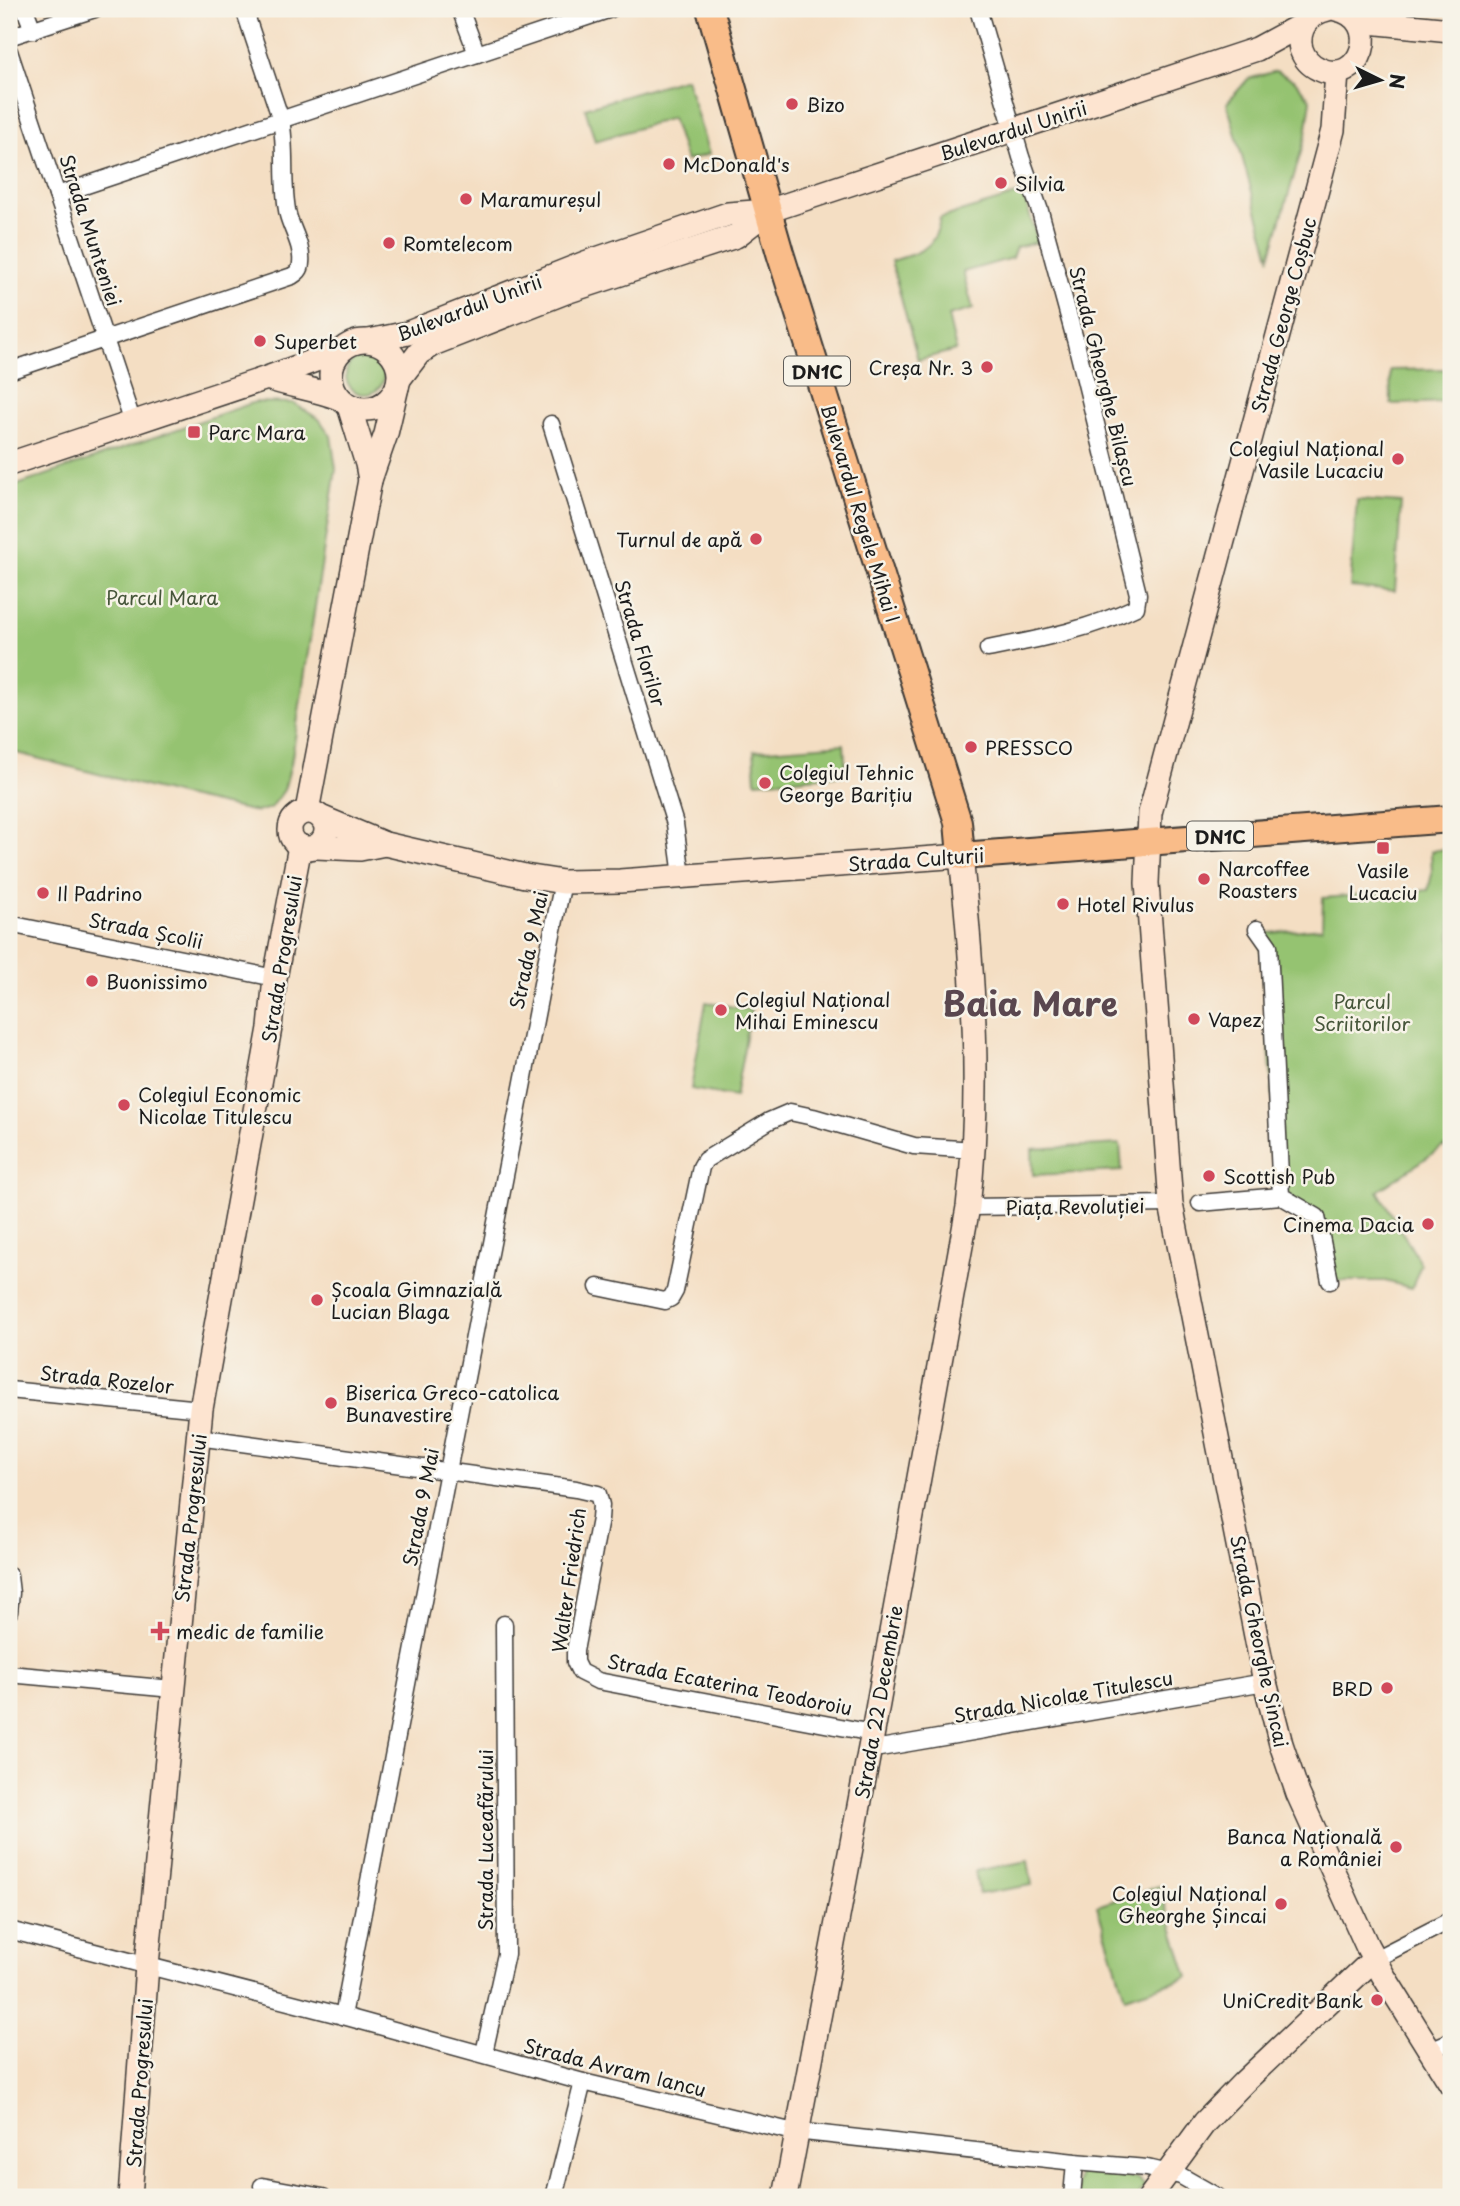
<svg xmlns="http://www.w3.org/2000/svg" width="1460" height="2206" font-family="'Playpen Sans',sans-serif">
  <rect width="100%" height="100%" fill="#f7f3e8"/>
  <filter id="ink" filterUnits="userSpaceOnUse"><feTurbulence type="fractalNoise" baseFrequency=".0143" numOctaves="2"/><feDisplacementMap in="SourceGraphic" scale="14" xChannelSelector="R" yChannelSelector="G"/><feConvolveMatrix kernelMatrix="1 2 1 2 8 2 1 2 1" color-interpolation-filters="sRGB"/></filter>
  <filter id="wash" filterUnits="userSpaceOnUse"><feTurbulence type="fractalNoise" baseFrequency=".00686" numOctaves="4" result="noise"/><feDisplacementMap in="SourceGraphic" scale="28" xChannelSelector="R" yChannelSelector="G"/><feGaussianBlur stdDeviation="1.57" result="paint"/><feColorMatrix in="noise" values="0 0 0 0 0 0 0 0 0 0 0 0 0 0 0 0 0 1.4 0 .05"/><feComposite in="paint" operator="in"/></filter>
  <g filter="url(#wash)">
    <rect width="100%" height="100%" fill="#f4dec3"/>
    <!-- green -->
    <g fill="#95c371" stroke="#587046" stroke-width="2">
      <path d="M1276,71L1295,81L1311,100L1306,135L1270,257L1227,103L1248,79Z"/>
      <path d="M686,78L709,154L686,161L672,118L595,141L585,108Z"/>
      <path d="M1023,193L1038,242L1016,247L1012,258L963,272L973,309L948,316L956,350L918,360L891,261C918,253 936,250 940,218Z"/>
      <circle cx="365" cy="375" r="19"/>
      <path d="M1449,369L1450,402L1391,404L1390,370Z"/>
      <path d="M255,402L293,403L319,419L331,436L336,469L291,764L284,790L271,808L256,812L183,796L9,751V488Z"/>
      <path d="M1357,500L1401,503L1395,591L1350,587Z"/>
      <path d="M844,744L846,775L756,782L754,751Z"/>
      <path d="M1451,848V1156L1444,1146L1378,1191L1421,1264L1412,1288L1385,1281H1330L1317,1217L1281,1196L1260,934L1322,928L1323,898L1428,890L1432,874L1431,851Z"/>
      <path d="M706,1002L751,1010L735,1097L691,1089Z"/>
      <path d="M1120,1144L1122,1171L1033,1175L1032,1149Z"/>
      <path d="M1028,1861L1032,1885L979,1894L975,1871Z"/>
      <path d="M1159,1886L1188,1977L1125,1997L1097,1906Z"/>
      <path d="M1079,2172L1137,2178L1145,2186L1137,2197H1077Z"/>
    </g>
  </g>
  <g filter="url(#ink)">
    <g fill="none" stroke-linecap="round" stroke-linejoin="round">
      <defs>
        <g id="street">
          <path d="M25,9L33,30"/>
          <path d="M460,9L477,54"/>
          <path d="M978,9L1021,157L1040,211L1076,343L1138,594L1136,607C1089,630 1039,639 988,649"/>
          <path d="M9,37L95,9"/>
          <path d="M9,51L133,423"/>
          <path d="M57,195L611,9"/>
          <path d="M9,371L292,276C297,273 301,270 301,263C303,247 292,230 288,215C281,184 287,151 281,120L244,9"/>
          <path d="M551,424L675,824L682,876"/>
          <path d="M9,924L275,978"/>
          <path d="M1257,929L1269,946L1281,1196L1317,1217L1330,1281"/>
          <path d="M1200,1203L1281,1196"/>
          <path d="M968,1207L1171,1204"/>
          <path d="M598,1287L665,1301L671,1298L675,1291L701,1167L705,1160L769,1121L790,1112L813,1117L914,1146L975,1150"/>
          <path d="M9,1390L201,1409"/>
          <path d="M198,1437L576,1489L598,1494L601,1505L600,1519L575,1651V1662L580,1672L598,1681L862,1731L872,1737L880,1748L1265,1682"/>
          <path d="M9,1576L11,1593L9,1612"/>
          <path d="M9,1674L173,1689"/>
          <path d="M9,1930L343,2016L583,2082L786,2130L1075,2162L1147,2168L1181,2176L1218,2197"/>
          <path d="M1373,1960L1451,1920"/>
          <path d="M343,2016L546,963L563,882"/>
          <path d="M1430,2050L1451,2041"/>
          <path d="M484,2053L506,1954L504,1624"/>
          <path d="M262,2186L323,2197"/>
          <path d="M554,2197L583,2082"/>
          <path d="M1072,2197L1075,2162"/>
        </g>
        <g id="secondary">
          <path d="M1328,9C1309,13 1296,29 1301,49C1304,58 1310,65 1319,69C1361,89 1385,19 1336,9"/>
          <path d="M1358,21L1451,30"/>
          <path d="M1337,72L1333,130L1150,813L1147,883L1171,1204L1265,1682L1281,1744L1298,1794L1367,1946L1383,1975L1451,2084"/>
          <circle cx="365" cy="375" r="34"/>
          <path d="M369,341L408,333L585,263L728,214L768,211L1257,49L1305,23"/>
          <path d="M267,378C291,386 315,389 339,398"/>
          <path d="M399,379L419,353L433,344L566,292L736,236L768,211"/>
          <path d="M349,406L367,464L370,480"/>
          <path d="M9,464L267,378L340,351"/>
          <path d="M307,811L370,480L386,434L397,387"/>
          <circle cx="308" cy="830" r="18"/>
          <path d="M323,818L385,844L525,876L563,882L620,881L961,856C973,971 982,1091 968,1207L872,1737L785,2197"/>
          <path d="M316,847L360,849L385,844"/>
          <path d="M130,2197L147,1965L201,1409L270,1028L275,978L300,846"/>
          <path d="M1150,2197L1205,2122L1244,2082L1373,1960"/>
        </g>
        <path id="primary" d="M710,9L780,253L958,822L961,856L1451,819"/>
      </defs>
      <!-- street casing -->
      <use href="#street" stroke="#3c3935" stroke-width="19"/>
      <!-- secondary casing -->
      <use href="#secondary" stroke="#3c3935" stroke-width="26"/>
      <!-- primary casing -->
      <use href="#primary" stroke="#3c3935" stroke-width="30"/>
      <!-- street -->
      <use href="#street" stroke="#fff" stroke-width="16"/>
      <!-- secondary -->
      <use href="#secondary" stroke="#fde4d0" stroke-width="23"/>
      <!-- primary -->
      <use href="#primary" stroke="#f9bc89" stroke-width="26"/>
    </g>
  </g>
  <!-- markers -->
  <g fill="#d1495b" stroke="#f7f3e8" stroke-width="2.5">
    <circle cx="792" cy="104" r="7"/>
    <circle cx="669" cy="164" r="7"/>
    <circle cx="1001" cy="183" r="7"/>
    <circle cx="466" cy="199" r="7"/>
    <circle cx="389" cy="243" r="7"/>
    <circle cx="260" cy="341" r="7"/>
    <circle cx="987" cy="367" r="7"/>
    <rect x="187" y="425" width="14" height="14" rx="3.5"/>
    <circle cx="1398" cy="459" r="7"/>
    <circle cx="756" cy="539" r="7"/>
    <circle cx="971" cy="747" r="7"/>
    <circle cx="765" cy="783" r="7"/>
    <rect x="1376" y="841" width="14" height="14" rx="3.5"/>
    <circle cx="1204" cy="879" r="7"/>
    <circle cx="43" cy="893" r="7"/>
    <circle cx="1063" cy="904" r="7"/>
    <circle cx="92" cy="981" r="7"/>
    <circle cx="721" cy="1010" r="7"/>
    <circle cx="1194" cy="1019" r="7"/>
    <circle cx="124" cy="1105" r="7"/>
    <circle cx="1209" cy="1176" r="7"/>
    <circle cx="1428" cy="1224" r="7"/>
    <circle cx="317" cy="1300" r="7"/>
    <circle cx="331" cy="1403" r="7"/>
    <path d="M156.5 1620.5h7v7h7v7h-7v7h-7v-7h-7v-7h7z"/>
    <circle cx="1387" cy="1688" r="7"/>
    <circle cx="1396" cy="1847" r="7"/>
    <circle cx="1281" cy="1904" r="7"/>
    <circle cx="1377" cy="2000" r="7"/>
  </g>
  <g text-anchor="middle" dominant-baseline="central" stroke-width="5" stroke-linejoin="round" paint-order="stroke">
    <!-- shield labels -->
    <g fill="#f7f3e8" stroke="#5e5c59" stroke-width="2">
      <rect x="784" y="356.5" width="66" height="29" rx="5"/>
      <rect x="1187" y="821.5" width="66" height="29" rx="5"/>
    </g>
    <g font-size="18" font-weight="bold" fill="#1c1c1c">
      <text x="817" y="371">DN1C</text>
      <text x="1220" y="836">DN1C</text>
    </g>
    <!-- poi labels -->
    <g font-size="19" fill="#1c1c1c" stroke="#f7f3e8" text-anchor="start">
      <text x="806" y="104">Bizo</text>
      <text x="683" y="164">McDonald's</text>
      <text x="1015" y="183">Silvia</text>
      <text x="480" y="199">Maramureșul</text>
      <text x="403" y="243">Romtelecom</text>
      <text x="274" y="341">Superbet</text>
      <text x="973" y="367" text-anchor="end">Creșa Nr. 3</text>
      <text x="208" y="432">Parc Mara</text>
      <text x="1384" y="448" text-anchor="end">Colegiul Național<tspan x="1384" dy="22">Vasile Lucaciu</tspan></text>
      <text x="742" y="539" text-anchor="end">Turnul de apă</text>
      <text x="985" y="747">PRESSCO</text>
      <text x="779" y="772">Colegiul Tehnic<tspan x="779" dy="22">George Barițiu</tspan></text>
      <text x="1218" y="868">Narcoffee<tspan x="1218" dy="22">Roasters</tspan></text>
      <text x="1383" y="870" text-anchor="middle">Vasile<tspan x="1383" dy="22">Lucaciu</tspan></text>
      <text x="57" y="893">Il Padrino</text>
      <text x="1077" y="904">Hotel Rivulus</text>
      <text x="106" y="981">Buonissimo</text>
      <text x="735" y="999">Colegiul Național<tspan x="735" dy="22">Mihai Eminescu</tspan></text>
      <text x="1208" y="1019">Vapez</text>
      <text x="138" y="1094">Colegiul Economic<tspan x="138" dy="22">Nicolae Titulescu</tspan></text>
      <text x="1223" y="1176">Scottish Pub</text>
      <text x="1414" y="1224" text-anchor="end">Cinema Dacia</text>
      <text x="331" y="1289">Școala Gimnazială<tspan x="331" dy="22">Lucian Blaga</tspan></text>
      <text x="345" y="1392">Biserica Greco-catolica<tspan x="345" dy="22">Bunavestire</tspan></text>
      <text x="176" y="1631">medic de familie</text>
      <text x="1373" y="1688" text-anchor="end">BRD</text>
      <text x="1382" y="1836" text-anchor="end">Banca Națională<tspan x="1382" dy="22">a României</tspan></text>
      <text x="1267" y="1893" text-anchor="end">Colegiul Național<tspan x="1267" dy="22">Gheorghe Șincai</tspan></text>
      <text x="1363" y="2000" text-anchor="end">UniCredit Bank</text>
    </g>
    <!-- street labels -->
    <g font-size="19" fill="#1c1c1c" stroke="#f7f3e8">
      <text transform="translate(1013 130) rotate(-18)">Bulevardul Unirii</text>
      <text transform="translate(91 230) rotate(72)">Strada Munteniei</text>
      <text transform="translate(469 307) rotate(-21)">Bulevardul Unirii</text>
      <text transform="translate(1283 315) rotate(-75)">Strada George Coșbuc</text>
      <text transform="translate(1104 376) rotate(76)">Strada Gheorghe Bilașcu</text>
      <text transform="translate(861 513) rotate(73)">Bulevardul Regele Mihai I</text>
      <text transform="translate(641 643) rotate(73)">Strada Florilor</text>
      <text transform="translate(916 859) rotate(-4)">Strada Culturii</text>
      <text transform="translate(146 930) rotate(11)">Strada Școlii</text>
      <text transform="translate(528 950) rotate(-78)">Strada 9 Mai</text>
      <text transform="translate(281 959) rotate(-81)">Strada Progresului</text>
      <text transform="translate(1075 1206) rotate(-1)">Piața Revoluției</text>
      <text transform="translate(107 1379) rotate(6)">Strada Rozelor</text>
      <text transform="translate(420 1507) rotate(-79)">Strada 9 Mai</text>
      <text transform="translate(190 1518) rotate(-84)">Strada Progresului</text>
      <text transform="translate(568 1580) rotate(-82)">Walter Friedrich</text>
      <text transform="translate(1260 1641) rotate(78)">Strada Gheorghe Șincai</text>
      <text transform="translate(730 1684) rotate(11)">Strada Ecaterina Teodoroiu</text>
      <text transform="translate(1063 1696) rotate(-10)">Strada Nicolae Titulescu</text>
      <text transform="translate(878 1702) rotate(-80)">Strada 22 Decembrie</text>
      <text transform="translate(485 1840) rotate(-90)">Strada Luceafărului</text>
      <text transform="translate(615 2067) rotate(14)">Strada Avram Iancu</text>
      <text transform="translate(139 2083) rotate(-86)">Strada Progresului</text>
    </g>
    <!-- park labels -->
    <g font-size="19" fill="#46563a" stroke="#f7f3e8">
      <text x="162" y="597">Parcul Mara</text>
      <text x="1362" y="1001">Parcul<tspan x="1362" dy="22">Scriitorilor</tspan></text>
    </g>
    <!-- town labels -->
    <g font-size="33" font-weight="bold" fill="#5a474f" stroke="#f7f3e8">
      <text x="1030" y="1002">Baia Mare</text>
    </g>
  </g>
  <!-- margin -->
  <rect width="1460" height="2206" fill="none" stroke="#f7f3e8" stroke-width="35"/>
  <!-- north arrow -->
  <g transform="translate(1380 80) rotate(95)" stroke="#f7f3e8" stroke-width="5" paint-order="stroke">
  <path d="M0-5L12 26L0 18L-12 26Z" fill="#1c1c1c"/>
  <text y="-10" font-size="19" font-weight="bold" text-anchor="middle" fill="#1c1c1c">N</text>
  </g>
</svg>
